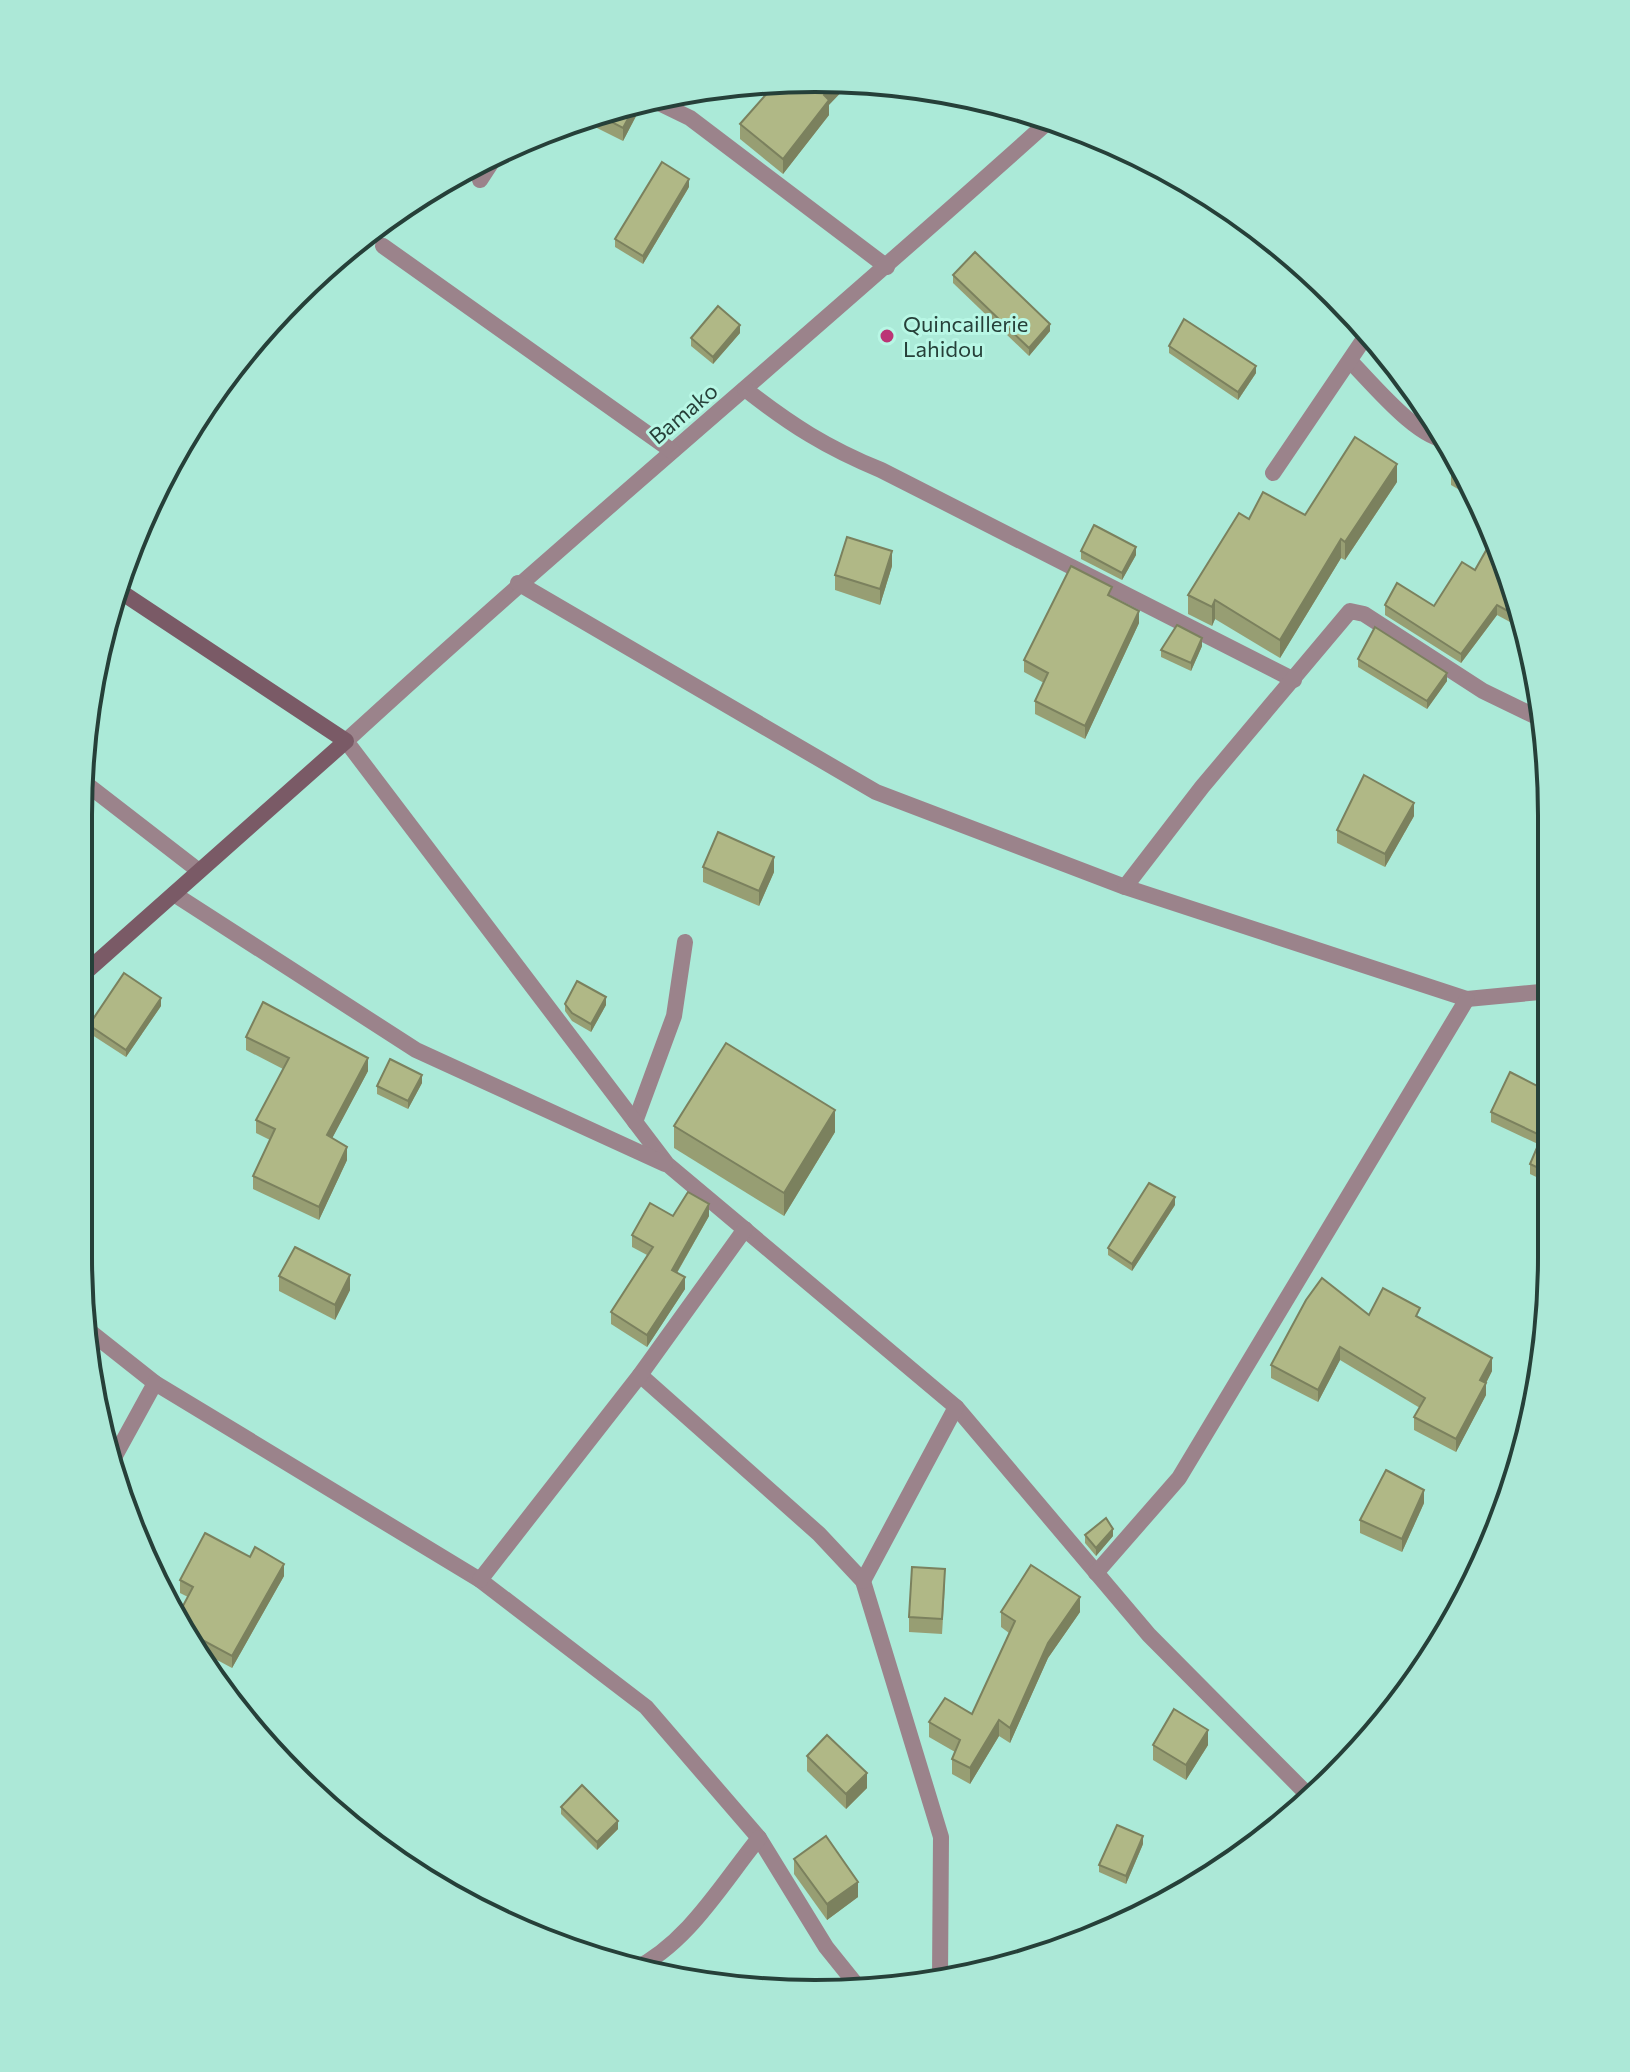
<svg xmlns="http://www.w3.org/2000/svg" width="1630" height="2072" font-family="Commissioner,sans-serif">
  <rect width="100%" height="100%" fill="#abead8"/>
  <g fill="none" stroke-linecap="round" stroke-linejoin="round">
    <!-- lane -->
    <path stroke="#9b838b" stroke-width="16" d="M635,1122L674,1016L685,942"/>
    <!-- street -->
    <g stroke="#9b838b" stroke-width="16">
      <path d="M653,100L690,118L887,267"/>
      <path d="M1050,120C817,330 576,530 346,741L667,1164L956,1407L1149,1635L1312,1799"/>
      <path d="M480,180L497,154"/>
      <path d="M383,246L672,451"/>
      <path d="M1350,361C1371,382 1420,442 1449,440"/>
      <path d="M745,389C791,425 827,448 881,470L1294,680"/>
      <path d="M1273,473L1370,330"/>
      <path d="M518,583L876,792L1125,887L1467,999L1551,991"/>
      <path d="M80,779L199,871"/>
      <path d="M1125,887L1202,787L1350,611L1364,614L1483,691L1541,719"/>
      <path d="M174,894L416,1050L665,1164"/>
      <path d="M88,1330L155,1383L480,1580L646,1707L759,1838L826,1947L859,1988"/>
      <path d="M640,1375L819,1534L863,1581L941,1837L940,1977"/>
      <path d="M110,1465L155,1383"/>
      <path d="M1096,1573L1179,1478L1467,999"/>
      <path d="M480,1580L640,1375L745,1229"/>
      <path d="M863,1581L956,1407"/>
      <path d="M633,1970C688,1943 721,1885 759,1838"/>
    </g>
    <!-- secondary -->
    <path stroke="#7a5a66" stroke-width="16" d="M79,978L346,741L115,588"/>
  </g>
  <!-- wall -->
  <g fill="#979e73">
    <path d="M643,102L623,141L577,118Z"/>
    <path d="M829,105V115L783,174L740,139V124Z"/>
    <path d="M689,187L643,264L615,247V239Z"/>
    <path d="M953,275L1050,331L1029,356L953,283Z"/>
    <path d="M740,333L713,364L691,346V338Z"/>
    <path d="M1169,346L1256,373L1238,400L1169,353Z"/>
    <path d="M1459,459L1477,500L1451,485V473Z"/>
    <path d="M1397,482L1345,560L1341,558L1280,658L1215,619L1212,626L1188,614V595L1249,519L1305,515Z"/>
    <path d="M1081,551L1136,555L1122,580L1081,559Z"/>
    <path d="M892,566L880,605L835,590V575Z"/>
    <path d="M1475,570L1513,579L1523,629L1497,615L1461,663L1385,615V605L1434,606Z"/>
    <path d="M1112,597L1139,623L1085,739L1035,714V701L1044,683L1024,672V660Z"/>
    <path d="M1202,646L1191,671L1161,657V650Z"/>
    <path d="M1358,659L1447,681L1427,709L1358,667Z"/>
    <path d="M1414,816L1385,867L1337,843V830Z"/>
    <path d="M703,867L774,872L759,906L703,882Z"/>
    <path d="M565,1004L606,1005L591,1032L572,1021L565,1011Z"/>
    <path d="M161,1006L126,1057L89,1033V1025Z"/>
    <path d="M246,1037L368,1071L332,1138L347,1160L319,1220L253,1189V1176L270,1140L256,1133V1120L283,1069L246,1050Z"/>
    <path d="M422,1083L408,1109L377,1094V1086Z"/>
    <path d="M1551,1093L1549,1183L1530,1174V1164L1538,1144L1491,1122V1112Z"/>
    <path d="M674,1126L835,1132L784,1216L674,1148Z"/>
    <path d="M1175,1205L1132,1271L1108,1255V1248Z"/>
    <path d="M673,1216H709L677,1273L685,1289L647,1347L611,1324V1312L647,1255L632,1247V1235Z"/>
    <path d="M279,1276L350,1290L335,1320L279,1291Z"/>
    <path d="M1369,1315L1420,1318L1492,1371L1486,1383V1395L1456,1452L1414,1430V1417L1420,1408L1340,1360L1318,1402L1271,1378V1365Z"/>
    <path d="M1424,1503L1402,1552L1360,1533V1520Z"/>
    <path d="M1085,1535L1113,1536L1096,1556L1085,1543Z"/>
    <path d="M250,1557L284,1576L232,1668L193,1647L177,1626L188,1597L180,1593V1580Z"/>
    <path d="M945,1584L942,1634L909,1632V1617Z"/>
    <path d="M1001,1612H1080L1048,1658L1010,1743L999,1736L970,1784L952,1774V1759L955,1752L929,1737V1722L972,1714L1009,1633L1001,1627Z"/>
    <path d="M1153,1745H1208L1186,1780L1153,1760Z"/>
    <path d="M807,1756L867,1788L846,1809L807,1771Z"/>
    <path d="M561,1807L618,1829L597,1850L561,1814Z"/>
    <path d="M1143,1844L1126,1884L1099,1872V1865Z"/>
    <path d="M794,1859L858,1897L827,1920L794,1874Z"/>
  </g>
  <!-- shaded-wall -->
  <g fill="#7b815e">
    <path d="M838,80H853L829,105V115L783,174V159L824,95Z"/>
    <path d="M643,102V103L623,141V128L636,104Z"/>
    <path d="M689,179V187L643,264V256Z"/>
    <path d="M1050,324V331L1029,356V348Z"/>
    <path d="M740,325V333L713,364V357Z"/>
    <path d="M1256,366V373L1238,400V392Z"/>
    <path d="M1397,464V482L1345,560V542Z"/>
    <path d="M1341,539V558L1280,658V640Z"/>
    <path d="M1136,547V555L1122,580V573Z"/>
    <path d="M892,551V566L880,605V589Z"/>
    <path d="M1215,600V619L1212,626V607Z"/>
    <path d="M1497,605V615L1461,663V654Z"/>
    <path d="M1139,611V623L1085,739V726Z"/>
    <path d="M1202,638V646L1191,671V663Z"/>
    <path d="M1447,673V681L1427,709V701Z"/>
    <path d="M1414,803V816L1385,867V854Z"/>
    <path d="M774,857V872L759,906V891Z"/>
    <path d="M606,997V1005L591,1032V1024Z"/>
    <path d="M161,998V1006L126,1057V1050Z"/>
    <path d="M368,1058V1071L327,1148V1135Z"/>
    <path d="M422,1075V1083L408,1109V1101Z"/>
    <path d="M835,1110V1132L784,1216V1193Z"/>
    <path d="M347,1147V1160L319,1220V1207Z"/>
    <path d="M1552,1167V1177L1549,1183V1173Z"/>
    <path d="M1175,1197V1205L1132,1271V1264Z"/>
    <path d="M709,1204V1216L672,1281V1270Z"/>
    <path d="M350,1275V1290L335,1320V1305Z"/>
    <path d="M685,1277V1289L647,1347V1335Z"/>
    <path d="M1340,1347V1360L1318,1402V1390Z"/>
    <path d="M1492,1358V1371L1486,1383V1395L1456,1452V1439L1480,1380Z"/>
    <path d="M1424,1490V1503L1402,1552V1539Z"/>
    <path d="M1113,1529V1536L1096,1556V1548Z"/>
    <path d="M284,1564V1576L232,1668V1656Z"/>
    <path d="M1080,1597V1612L1048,1658L1010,1743V1728L1048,1643Z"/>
    <path d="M999,1720V1736L970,1784V1768Z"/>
    <path d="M1208,1730V1745L1186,1780V1765Z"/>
    <path d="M867,1773V1788L846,1809V1794Z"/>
    <path d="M618,1821V1829L597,1850V1842Z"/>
    <path d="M1143,1836V1844L1126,1884V1876Z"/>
    <path d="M858,1882V1897L827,1920V1904Z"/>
  </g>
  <!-- building -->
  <g fill="#b0b886" stroke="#7b815e" stroke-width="2">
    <path d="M838,80L824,95L829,100L783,159L740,124L777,82Z"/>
    <path d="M636,104L623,128L594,113Z"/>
    <path d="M662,162L689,179L643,256L615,239Z"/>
    <path d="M975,252L1050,324L1029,348L953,275Z"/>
    <path d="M718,306L740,325L713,357L691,338Z"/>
    <path d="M1184,319L1256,366L1238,392L1169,346Z"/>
    <path d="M1355,437L1397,464L1345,542L1341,539L1280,640L1215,600L1212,607L1188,595L1239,513L1249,519L1263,492L1305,515Z"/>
    <path d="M1459,459L1470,484L1451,473Z"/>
    <path d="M1094,525L1136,547L1122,573L1081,551Z"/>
    <path d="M847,537L892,551L880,589L835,575Z"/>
    <path d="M1492,540L1497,543L1513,579L1521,618L1497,605L1461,654L1385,605L1397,583L1434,606L1462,562L1475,570Z"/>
    <path d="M1071,566L1112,587L1108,595L1139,611L1085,726L1035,701L1048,673L1024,660Z"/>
    <path d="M1177,625L1202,638L1191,663L1161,650Z"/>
    <path d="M1375,627L1447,673L1427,701L1358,659Z"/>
    <path d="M1364,775L1414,803L1385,854L1337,830Z"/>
    <path d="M718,832L774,857L759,891L703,867Z"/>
    <path d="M124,973L161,998L126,1050L89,1025Z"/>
    <path d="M577,981L606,997L591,1024L572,1013L565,1004Z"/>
    <path d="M263,1002L368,1058L327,1135L347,1147L319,1207L253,1176L275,1129L256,1120L289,1058L246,1037Z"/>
    <path d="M726,1043L835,1110L784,1193L674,1126Z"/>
    <path d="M390,1059L422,1075L408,1101L377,1086Z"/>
    <path d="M1510,1072L1551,1093L1552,1167L1549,1173L1530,1164L1542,1136L1491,1112Z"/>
    <path d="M1149,1183L1175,1197L1132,1264L1108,1248Z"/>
    <path d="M688,1192L709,1204L672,1270L685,1277L647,1335L611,1312L653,1247L632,1235L650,1203L673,1216Z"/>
    <path d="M295,1247L350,1275L335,1305L279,1276Z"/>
    <path d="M1322,1278L1369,1315L1383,1288L1420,1308L1416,1316L1492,1358L1480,1380L1486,1383L1456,1439L1414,1417L1425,1398L1340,1347L1318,1390L1271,1365L1306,1300Z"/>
    <path d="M1386,1470L1424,1490L1402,1539L1360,1520Z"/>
    <path d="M1106,1518L1113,1529L1096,1548L1085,1535Z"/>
    <path d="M205,1533L250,1557L255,1547L284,1564L232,1656L178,1627L175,1621L193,1587L180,1580Z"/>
    <path d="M1031,1565L1080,1597L1048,1643L1010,1728L999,1720L970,1768L952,1759L960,1740L929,1722L945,1698L972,1714L1015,1621L1001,1612Z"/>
    <path d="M912,1567L945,1569L942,1619L909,1617Z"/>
    <path d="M1425,1646L1436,1652L1428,1667L1407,1690L1402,1688Z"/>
    <path d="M1174,1709L1208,1730L1186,1765L1153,1745Z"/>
    <path d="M827,1735L867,1773L846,1794L807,1756Z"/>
    <path d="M582,1785L618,1821L597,1842L561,1807Z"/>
    <path d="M1117,1825L1143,1836L1126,1876L1099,1865Z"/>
    <path d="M826,1836L858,1882L827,1904L794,1859Z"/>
  </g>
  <!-- markers -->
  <circle fill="#bb3576" stroke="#b8f7e5" stroke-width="3" cx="887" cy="336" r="8"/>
  <g text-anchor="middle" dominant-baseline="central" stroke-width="6" stroke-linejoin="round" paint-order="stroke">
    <!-- poi labels -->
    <g font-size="22" fill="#264039" stroke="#b8f7e5" text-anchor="start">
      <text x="903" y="323">Quincaillerie<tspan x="903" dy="25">Lahidou</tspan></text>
    </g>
    <!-- street labels -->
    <g font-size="22" fill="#264039" stroke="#b8f7e5">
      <text transform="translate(683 413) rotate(-40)">Bamako</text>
    </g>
  </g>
  <!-- crop -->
  <path d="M0 0H1630V2072H0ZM815 92H815A723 723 0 0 1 1538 815V1257A723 723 0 0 1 815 1980H815A723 723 0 0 1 92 1257V815A723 723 0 0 1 815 92Z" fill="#ace8d7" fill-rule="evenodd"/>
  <path fill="none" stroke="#264039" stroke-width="4" d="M815 92H815A723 723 0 0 1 1538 815V1257A723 723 0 0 1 815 1980H815A723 723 0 0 1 92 1257V815A723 723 0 0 1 815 92Z"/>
</svg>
